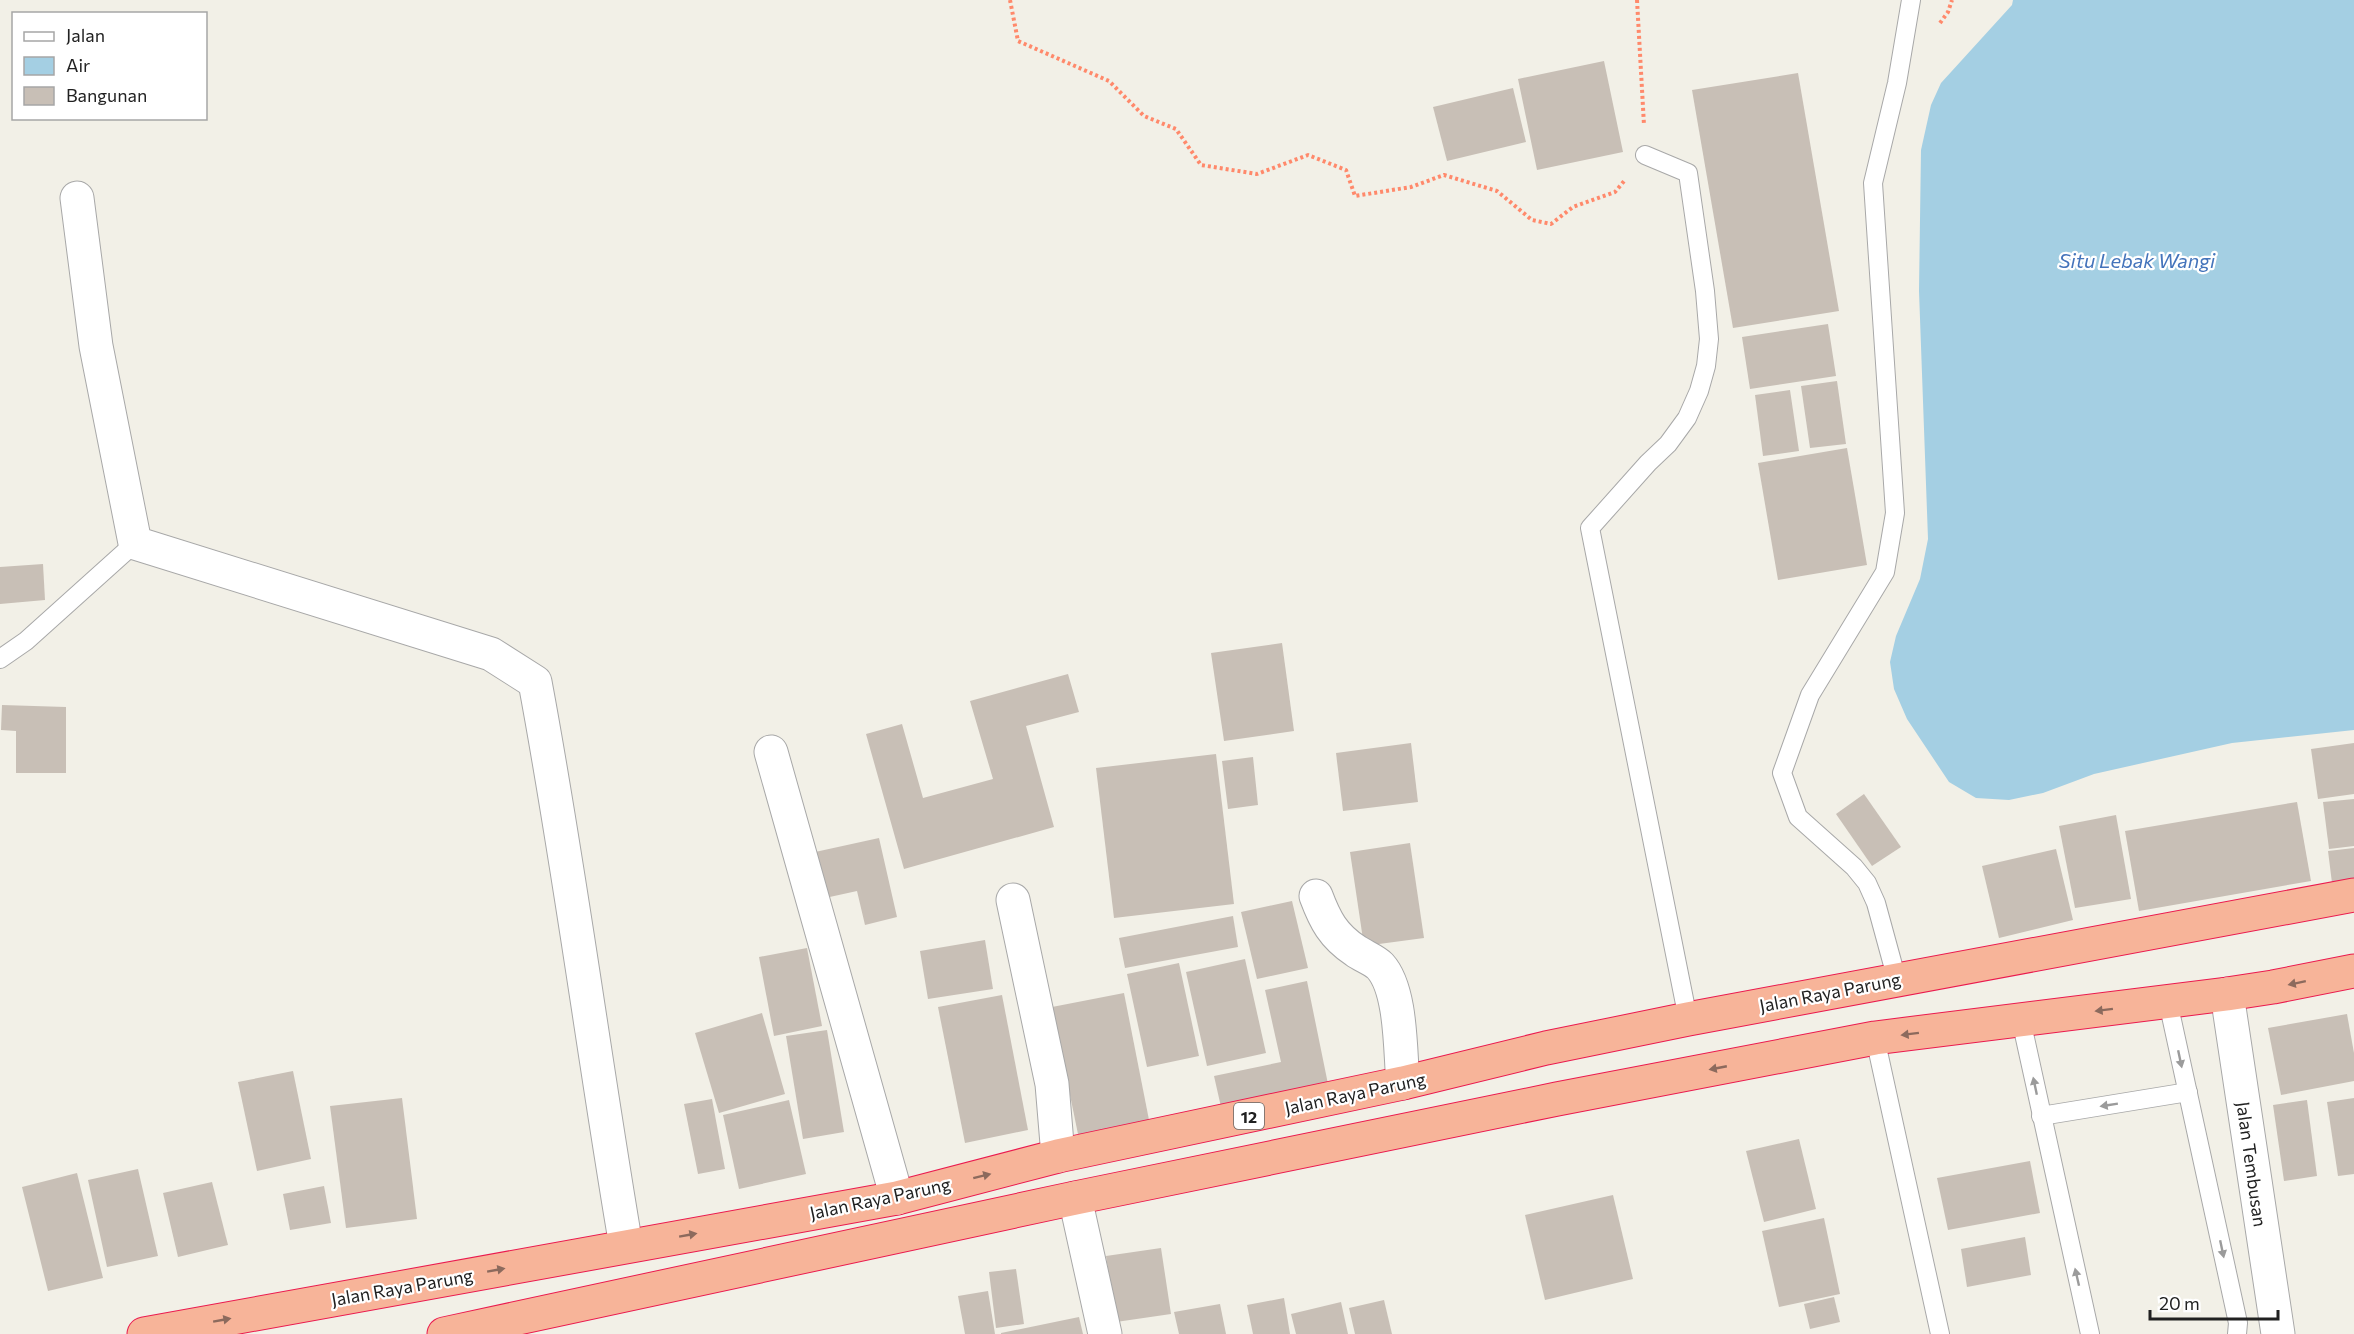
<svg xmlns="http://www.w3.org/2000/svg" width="2354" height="1334" font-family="Commissioner,sans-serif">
  <rect width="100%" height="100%" fill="#f2f0e7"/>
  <!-- water -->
  <path fill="#a4cfe3" d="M2013,0H2354V730L2232,743L2094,774L2043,793L2009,800L1976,798L1949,782L1907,719L1894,689L1890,662L1896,636L1920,579L1928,539L1919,291L1921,150L1931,105L1941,83L2012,5Z"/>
  <!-- building -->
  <g fill="#c8bfb6">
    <path d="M1604,61L1623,152L1537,170L1518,79Z"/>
    <path d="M1798,73L1839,311L1733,328L1692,90Z"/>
    <path d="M1513,88L1526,142L1447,161L1433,107Z"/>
    <path d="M1828,324L1836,376L1750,389L1742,337Z"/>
    <path d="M1837,381L1846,444L1810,448L1801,386Z"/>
    <path d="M1790,390L1799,451L1763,456L1755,395Z"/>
    <path d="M1847,448L1867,565L1778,580L1758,463Z"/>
    <path d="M43,564L45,600L0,604V567Z"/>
    <path d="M1282,643L1294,731L1224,741L1211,653Z"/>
    <path d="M1068,674L1079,712L1026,726L1054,827L904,869L866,734L902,724L923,798L993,779L970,701Z"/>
    <path d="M2,705L66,707V773H16V731L1,730Z"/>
    <path d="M1411,743L1418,802L1343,811L1336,753Z"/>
    <path d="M2354,743V794L2318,799L2311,749Z"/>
    <path d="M1216,754L1234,904L1114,918L1096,768Z"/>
    <path d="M1253,757L1258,805L1228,809L1222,761Z"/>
    <path d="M1864,794L1901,847L1872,866L1836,814Z"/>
    <path d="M2354,799V846L2329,849L2323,802Z"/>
    <path d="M2297,802L2311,881L2139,911L2125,831Z"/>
    <path d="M2116,815L2131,899L2075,908L2059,826Z"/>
    <path d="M879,838L897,917L865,925L857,891L816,900L806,854Z"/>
    <path d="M1410,843L1424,938L1364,946L1350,852Z"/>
    <path d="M2354,848V888L2333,891L2328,851Z"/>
    <path d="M2056,849L2073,920L1999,938L1982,866Z"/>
    <path d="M1292,901L1308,968L1257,979L1241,912Z"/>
    <path d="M1233,916L1238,947L1125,968L1119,938Z"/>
    <path d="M985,940L993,989L928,999L920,951Z"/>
    <path d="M807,948L822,1026L774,1036L759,957Z"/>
    <path d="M1245,959L1266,1053L1207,1066L1186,972Z"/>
    <path d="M1179,963L1199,1056L1147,1067L1127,974Z"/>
    <path d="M1307,981L1328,1084L1221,1107L1214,1076L1281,1062L1265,990Z"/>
    <path d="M1124,993L1150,1125L1079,1139L1052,1007Z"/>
    <path d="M1002,995L1028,1130L965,1143L938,1007Z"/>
    <path d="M762,1013L785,1094L719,1113L695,1033Z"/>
    <path d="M2347,1014L2354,1053V1081L2281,1095L2268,1028Z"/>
    <path d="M827,1030L844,1132L803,1139L786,1036Z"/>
    <path d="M293,1071L311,1159L257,1171L238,1082Z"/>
    <path d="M402,1098L417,1219L346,1228L330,1106Z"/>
    <path d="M2354,1098V1174L2338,1176L2327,1102Z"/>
    <path d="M712,1099L725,1169L698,1174L684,1104Z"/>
    <path d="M789,1100L806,1174L739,1189L723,1115Z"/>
    <path d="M2307,1100L2317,1176L2284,1181L2273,1105Z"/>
    <path d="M1799,1139L1816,1209L1764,1222L1746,1151Z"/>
    <path d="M2030,1161L2040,1213L1948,1230L1937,1178Z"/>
    <path d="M138,1169L158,1256L107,1267L88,1180Z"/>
    <path d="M77,1173L103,1278L48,1291L22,1187Z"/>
    <path d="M212,1182L228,1245L178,1257L163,1193Z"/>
    <path d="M324,1186L331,1223L290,1230L283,1194Z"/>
    <path d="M1613,1195L1633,1279L1545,1300L1525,1215Z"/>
    <path d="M1824,1218L1840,1294L1779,1307L1762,1231Z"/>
    <path d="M2025,1237L2031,1275L1967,1287L1961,1249Z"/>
    <path d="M1161,1248L1171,1314L1116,1322L1106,1256Z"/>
    <path d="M1016,1269L1024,1324L996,1328L989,1272Z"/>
    <path d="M988,1291L995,1334H965L958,1296Z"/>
    <path d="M1834,1297L1840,1322L1810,1329L1804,1304Z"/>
    <path d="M1284,1298L1290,1334H1253L1247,1305Z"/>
    <path d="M1384,1300L1392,1334H1355L1349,1308Z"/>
    <path d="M1341,1302L1348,1334H1296L1291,1314Z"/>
    <path d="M1220,1304L1226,1334H1179L1174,1312Z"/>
    <path d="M1079,1317L1083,1334H1001V1333Z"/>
  </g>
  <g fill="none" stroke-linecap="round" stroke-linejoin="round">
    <defs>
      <g id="service">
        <path d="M1645,155L1688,173L1705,291L1709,339L1706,366L1699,391L1687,418L1668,444L1648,463L1590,528L1688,1019"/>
        <path d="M0,659L26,641L135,543"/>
        <path d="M1897,980L1876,903L1867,883L1854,867L1798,817L1782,773L1810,695L1885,572L1895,513L1873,183L1897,83L1911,0"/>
        <path d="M2168,1002L2238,1323L2237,1334"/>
        <path d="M2021,1020L2090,1334"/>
        <path d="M1875,1038L1940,1334"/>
        <path d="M2041,1116L2188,1092"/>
      </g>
      <g id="minor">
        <path d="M77,198L96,346L135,543L491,654L535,682C570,869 594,1058 626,1246"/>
        <path d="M771,752L897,1198"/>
        <path d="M1316,896C1325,920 1333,936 1356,951C1363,956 1374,960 1380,966C1402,990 1400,1052 1403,1083"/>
        <path d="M1013,900L1052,1084L1058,1156"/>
        <path d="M2227,994L2278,1334"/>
        <path d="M1075,1198L1105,1334"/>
      </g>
      <g id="trunk">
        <path d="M144,1334L897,1198L1058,1156L1403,1083L1546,1048L1688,1019L2354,895"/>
        <path d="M444,1334L1075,1198L1557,1099L1875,1038L2227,994L2273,987L2354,971"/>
      </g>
    </defs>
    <!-- service casing -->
    <use href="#service" stroke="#a8a8a8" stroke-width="20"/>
    <!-- minor casing -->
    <use href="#minor" stroke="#a8a8a8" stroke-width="35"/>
    <!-- trunk casing -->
    <use href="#trunk" stroke="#ea1a4e" stroke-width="35"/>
    <!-- path -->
    <g stroke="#ff896b" stroke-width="4" stroke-dasharray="3 3" stroke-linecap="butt">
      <path d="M1010,0L1018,41L1109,81L1144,116L1176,129L1201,165L1257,174L1308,155L1346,170L1355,196L1411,187L1444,175L1497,191L1532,220L1551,224L1573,207L1615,192L1625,180"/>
      <path d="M1637,0L1644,125"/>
      <path d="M1940,23L1948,12L1952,0"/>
    </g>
    <!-- service -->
    <use href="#service" stroke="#fff" stroke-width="18"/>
    <!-- minor -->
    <use href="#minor" stroke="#fff" stroke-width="33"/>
    <!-- trunk -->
    <use href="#trunk" stroke="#f7b499" stroke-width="33"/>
  </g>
  <!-- one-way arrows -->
  <defs><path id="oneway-solid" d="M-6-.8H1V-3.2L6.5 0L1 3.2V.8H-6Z" transform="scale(1.5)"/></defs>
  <g fill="#8c6a5d">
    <use href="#oneway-solid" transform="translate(2297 983) rotate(168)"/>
    <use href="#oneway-solid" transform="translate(2104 1010) rotate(173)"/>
    <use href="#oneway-solid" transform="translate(1910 1034) rotate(173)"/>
    <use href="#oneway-solid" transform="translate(1718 1068) rotate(169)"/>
    <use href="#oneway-solid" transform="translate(982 1176) rotate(-14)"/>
    <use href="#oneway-solid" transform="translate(688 1235) rotate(-10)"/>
    <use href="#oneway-solid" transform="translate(496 1270) rotate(-10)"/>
    <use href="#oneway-solid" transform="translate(222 1320) rotate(-10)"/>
  </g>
  <g fill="#9b9b9b">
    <use href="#oneway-solid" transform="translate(2180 1059) rotate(78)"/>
    <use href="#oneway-solid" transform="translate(2035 1086) rotate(-102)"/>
    <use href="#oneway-solid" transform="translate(2109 1105) rotate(171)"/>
    <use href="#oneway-solid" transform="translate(2222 1249) rotate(78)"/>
    <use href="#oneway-solid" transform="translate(2077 1277) rotate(-103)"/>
  </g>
  <g text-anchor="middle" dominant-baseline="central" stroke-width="4.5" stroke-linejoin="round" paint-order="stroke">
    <!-- shield labels -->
    <rect fill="#fff" stroke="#646464" stroke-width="1.5" x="1234" y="1103" width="30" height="26" rx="4.5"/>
    <g font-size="16" font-weight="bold" fill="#212121">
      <text x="1249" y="1116">12</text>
    </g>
    <!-- street labels -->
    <g font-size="18" fill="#212121" stroke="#fff">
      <text transform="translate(1830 992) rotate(-11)">Jalan Raya Parung</text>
      <text transform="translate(1355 1093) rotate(-12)">Jalan Raya Parung</text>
      <text transform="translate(2252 1164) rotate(82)">Jalan Tembusan</text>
      <text transform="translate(880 1198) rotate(-12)">Jalan Raya Parung</text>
      <text transform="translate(402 1287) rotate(-10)">Jalan Raya Parung</text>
    </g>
    <!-- water labels -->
    <g font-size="20" font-style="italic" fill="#4474bb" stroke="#fff">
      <text x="2137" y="260">Situ Lebak Wangi</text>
    </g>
  </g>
  <!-- legend -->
  <rect x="12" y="12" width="195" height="108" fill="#ffffff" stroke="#a6a6a6" stroke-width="1.5"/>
  <rect x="24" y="32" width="30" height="9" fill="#ffffff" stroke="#a6a6a6" stroke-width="1.5"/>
  <text x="66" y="42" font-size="18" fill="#212121">Jalan</text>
  <rect x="24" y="57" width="30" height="18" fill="#a4cfe3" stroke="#a6a6a6" stroke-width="1.5"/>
  <text x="66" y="72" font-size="18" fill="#212121">Air</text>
  <rect x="24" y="87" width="30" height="18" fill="#c8bfb6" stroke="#a6a6a6" stroke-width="1.5"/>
  <text x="66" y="102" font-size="18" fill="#212121">Bangunan</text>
  <!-- scale -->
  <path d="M2150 1310v9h128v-9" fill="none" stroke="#212121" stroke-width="3"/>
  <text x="2159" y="1310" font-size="18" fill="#212121" stroke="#ffffff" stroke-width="4.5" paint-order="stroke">20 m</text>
</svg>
